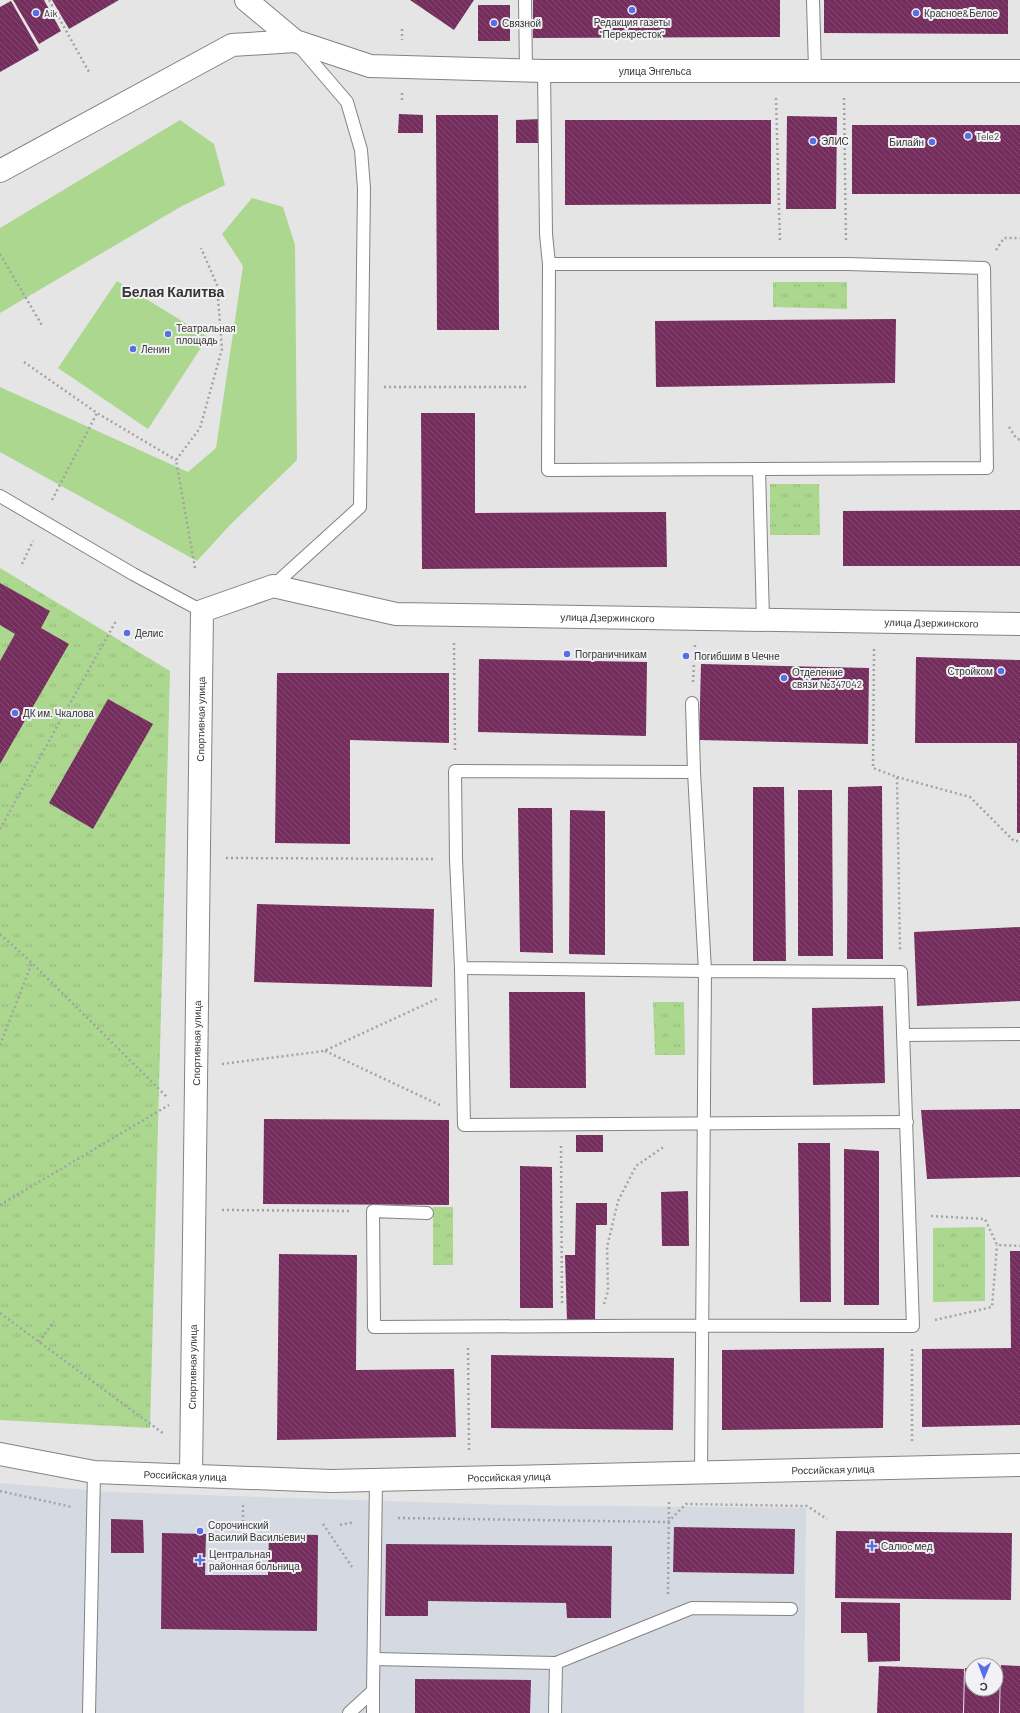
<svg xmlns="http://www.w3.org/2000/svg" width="1020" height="1713" font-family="Barlow,sans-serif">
  <defs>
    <pattern id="park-tufts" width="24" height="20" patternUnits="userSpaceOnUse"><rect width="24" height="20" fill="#acd78f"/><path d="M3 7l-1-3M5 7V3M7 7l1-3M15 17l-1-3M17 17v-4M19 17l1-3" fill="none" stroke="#95b97c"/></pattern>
    <pattern id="building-back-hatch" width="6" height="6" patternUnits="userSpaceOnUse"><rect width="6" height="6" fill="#742d5d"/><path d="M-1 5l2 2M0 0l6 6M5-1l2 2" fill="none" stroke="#844b71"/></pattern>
  </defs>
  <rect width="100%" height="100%" fill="#e5e5e6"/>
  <!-- built -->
  <path fill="#d5d9e1" d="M0,1483L111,1492L510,1505L806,1508L804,1713H0Z"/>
  <!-- green -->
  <g fill="#acd78f">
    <path d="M180,120L214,144L225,185L182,206L0,313V228Z"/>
    <path d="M252,198L283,207L295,245L297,460L230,525L197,561L0,452V387L188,472L216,448L243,266L222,234Z"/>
    <path d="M117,281L208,337L148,429L58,368Z"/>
  </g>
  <!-- park -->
  <g fill="url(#park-tufts)">
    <path d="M773,282H847V309L773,307Z"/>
    <path d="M770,484H819L820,535H770Z"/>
    <path d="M0,568L170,671L150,1428L0,1420Z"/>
    <path d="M653,1002H684L685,1055H655Z"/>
    <rect x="433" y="1207" width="20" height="58"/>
    <path d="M985,1227V1301L933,1302V1228Z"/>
  </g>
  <!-- building -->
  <g fill="url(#building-back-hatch)">
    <path d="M13,0H44L61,31L39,44Z"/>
    <path d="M52,0H119L69,29Z"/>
    <path d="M410,0H474L454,30Z"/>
    <path d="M533,0H780V37L533,38Z"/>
    <path d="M824,0H1008V34L824,33Z"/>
    <path d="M11,1L39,50L0,72V7Z"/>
    <rect x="478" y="5" width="32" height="36"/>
    <path d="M399,114L423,115V133H398Z"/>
    <path d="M436,115H498L499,330H437Z"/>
    <path d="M787,116L837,117L836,209H786Z"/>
    <path d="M541,119L542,143H516V120Z"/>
    <path d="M565,120H771V204L565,205Z"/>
    <rect x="852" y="125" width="168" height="69"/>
    <path d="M896,319L895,383L656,387L655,321Z"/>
    <path d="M421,413H475V513L666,512L667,567L422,569Z"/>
    <path d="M1020,510V566H843V511Z"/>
    <path d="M0,583L50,611L41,628L69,644L0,764V661L15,634L0,625Z"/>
    <path d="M916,657L1020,660V833H1017V743H915Z"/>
    <path d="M479,659L647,662L646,736L478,732Z"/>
    <path d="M701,664L869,668L868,744L699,740Z"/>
    <path d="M277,673H449V743L350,740V844L275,843Z"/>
    <path d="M108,699L153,724L93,829L49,803Z"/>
    <path d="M882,786L883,959H847L848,787Z"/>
    <path d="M753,787H784L786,961H753Z"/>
    <path d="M798,790H832L833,956H798Z"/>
    <path d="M518,808H552L553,953L520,952Z"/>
    <path d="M570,810L605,811V955L569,954Z"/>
    <path d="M257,904L434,909L432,987L254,982Z"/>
    <path d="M1020,927V1001L917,1006L914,932Z"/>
    <path d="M509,992H585L586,1088H510Z"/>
    <path d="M883,1006L885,1083L813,1085L812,1008Z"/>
    <path d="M1020,1109V1177L927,1179L921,1110Z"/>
    <path d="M264,1119L449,1120V1205L263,1204Z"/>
    <rect x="576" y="1135" width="27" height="17"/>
    <path d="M798,1143H830L831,1302H800Z"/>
    <path d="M844,1149L879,1151V1305H844Z"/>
    <path d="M520,1166L552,1167L553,1308H520Z"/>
    <path d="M688,1191L689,1246H662L661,1192Z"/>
    <path d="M576,1203H607V1225H596L595,1322L567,1321L565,1255H575Z"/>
    <path d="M1010,1251H1020V1425L922,1427V1349L1011,1348Z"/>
    <path d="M279,1254L357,1255L356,1370L454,1369L456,1437L277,1440Z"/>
    <path d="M884,1348L883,1428L722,1430V1350Z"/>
    <path d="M491,1355L674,1358L673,1430L491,1428Z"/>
    <path d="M111,1519L143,1520L144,1553H111Z"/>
    <path d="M674,1527L795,1529L794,1574L673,1572Z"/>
    <path d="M836,1531L1012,1533L1011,1600L835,1598Z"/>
    <path d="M162,1533L206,1534L205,1575H268L269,1534L318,1535L317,1631L161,1629Z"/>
    <path d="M386,1544L612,1546L611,1618H567L566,1603L428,1601V1616H385Z"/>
    <path d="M841,1602L900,1603V1661L868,1662L867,1633H841Z"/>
    <path d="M1001,1665L1020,1666V1713H1000Z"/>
    <path d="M879,1666L964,1669L963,1713H877Z"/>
    <path d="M965,1668H972V1689H996V1668H1000L999,1713H964Z"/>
    <path d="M415,1679L531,1680L530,1713H415Z"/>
  </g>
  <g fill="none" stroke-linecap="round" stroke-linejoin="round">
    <defs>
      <g id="service">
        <path d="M525,0L526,70"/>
        <path d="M813,0L815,70"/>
        <path d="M544,71L546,234L549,264L548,470L759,469L763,620"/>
        <path d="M549,264H847L984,268L987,468L759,469"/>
        <path d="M0,496L133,574L202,611"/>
        <path d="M273,586L360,507L364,188L361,150L347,102L299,46"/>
        <path d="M692,703L694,772"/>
        <path d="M461,968L464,1125L907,1122"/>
        <path d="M903,1035L1020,1034"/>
        <path d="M427,1213L373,1211L374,1327C554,1325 733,1326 913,1326L901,972L705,971L694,772L455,771L456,859L461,968L705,971C705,1138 701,1305 701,1473"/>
        <path d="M374,1659L556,1663L555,1713"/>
        <path d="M556,1663L692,1608L791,1609"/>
        <path d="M89,1713L94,1472"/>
        <path d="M349,1713L373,1691L376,1480"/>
        <path d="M373,1713V1691"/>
      </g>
      <g id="minor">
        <path id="s1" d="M191,1475L202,611L273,586L396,614L1020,624"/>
      </g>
      <g id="tertiary">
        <path id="s2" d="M0,1454L94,1472L331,1481L1020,1465"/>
      </g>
      <g id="secondary">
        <path id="s3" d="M246,0L295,41L370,66L544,71H1020"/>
        <path d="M0,171L232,45L295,41"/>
      </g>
    </defs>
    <!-- service casing -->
    <use href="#service" stroke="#828384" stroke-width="14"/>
    <!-- minor casing -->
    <use href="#minor" stroke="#828384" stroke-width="24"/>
    <!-- tertiary casing -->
    <use href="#tertiary" stroke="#828384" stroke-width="24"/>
    <!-- secondary casing -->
    <use href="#secondary" stroke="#828384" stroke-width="24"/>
    <!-- path -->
    <g stroke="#a3a3a4" stroke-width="2.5" stroke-dasharray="2 3" stroke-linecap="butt">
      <path d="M49,0L89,72"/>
      <path d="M402,29V40"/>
      <path d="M776,98L780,243"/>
      <path d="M844,98L846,242"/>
      <path d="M402,100V93"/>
      <path d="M996,250L1004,238H1020"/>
      <path d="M0,254L43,327"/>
      <path d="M24,362L97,413L176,460"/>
      <path d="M384,387H527"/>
      <path d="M1009,427L1016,438L1020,440"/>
      <path d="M52,500L97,413"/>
      <path d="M22,564L33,541"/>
      <path d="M195,568L176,460L200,428L222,349L217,285L201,248"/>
      <path d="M454,643L455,750"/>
      <path d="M874,649L873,768L897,777L900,950"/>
      <path d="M693,682L695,645"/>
      <path d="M897,777L970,797L1014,841H1020"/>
      <path d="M0,829L116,621"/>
      <path d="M226,858L433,859"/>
      <path d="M0,934L32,963L168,1098"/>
      <path d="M0,1045L32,963"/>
      <path d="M325,1051L442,1106"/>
      <path d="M222,1064L324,1051L439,998"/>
      <path d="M561,1146L562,1305"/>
      <path d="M0,1205L169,1105"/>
      <path d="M222,1210L351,1211"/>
      <path d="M931,1216L985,1219L997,1245L1020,1246"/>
      <path d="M604,1304L608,1291L607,1247L618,1201L636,1166L665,1146"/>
      <path d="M0,1313L164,1434"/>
      <path d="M935,1320L992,1307L997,1245"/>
      <path d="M39,1342L54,1321"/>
      <path d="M468,1348L469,1450"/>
      <path d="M912,1441V1348"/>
      <path d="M0,1491L72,1507"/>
      <path d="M243,1505V1522"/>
      <path d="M398,1518L668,1522L686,1504L807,1506L827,1519"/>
      <path d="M323,1524L352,1567"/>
      <path d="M340,1525L354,1522"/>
      <path d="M668,1594L669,1501"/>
    </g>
    <!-- service -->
    <use href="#service" stroke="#fff" stroke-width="12"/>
    <!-- minor -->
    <use href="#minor" stroke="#fff" stroke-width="22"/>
    <!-- tertiary -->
    <use href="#tertiary" stroke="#fff" stroke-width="22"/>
    <!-- secondary -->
    <use href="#secondary" stroke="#fff" stroke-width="22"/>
  </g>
  <!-- markers -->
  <g fill="#596ee5" stroke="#f2f2f4" stroke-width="1.5">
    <circle cx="632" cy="10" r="4"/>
    <circle cx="36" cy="13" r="4"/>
    <circle cx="916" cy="13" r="4"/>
    <circle cx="494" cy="23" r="4"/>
    <circle cx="968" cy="136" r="4"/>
    <circle cx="813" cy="141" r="4"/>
    <circle cx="932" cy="142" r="4"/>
    <circle cx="168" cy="334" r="4"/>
    <circle cx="133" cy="349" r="4"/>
    <circle cx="127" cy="633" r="4"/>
    <circle cx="567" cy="654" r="4"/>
    <circle cx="686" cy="656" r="4"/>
    <circle cx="1001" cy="671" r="4"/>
    <circle cx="784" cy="678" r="4"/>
    <circle cx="15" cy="713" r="4"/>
    <circle cx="200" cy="1531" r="4"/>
    <path d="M870 1540h4v4h4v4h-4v4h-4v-4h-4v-4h4z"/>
    <path d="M198 1554h4v4h4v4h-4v4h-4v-4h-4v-4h4z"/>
  </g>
  <g text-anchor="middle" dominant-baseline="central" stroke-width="4" stroke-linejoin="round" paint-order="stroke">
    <!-- poi labels -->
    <g font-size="10" fill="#353535" stroke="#f2f2f4" text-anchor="start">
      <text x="44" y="13">Aik</text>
      <text x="924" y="13">Красное&amp;Белое</text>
      <text x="632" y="22" text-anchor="middle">Редакция газеты<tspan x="632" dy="12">"Перекресток"</tspan></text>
      <text x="502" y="23">Связной</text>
      <text x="976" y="136">Tele2</text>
      <text x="821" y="141">ЭЛИС</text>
      <text x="924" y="142" text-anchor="end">Билайн</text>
      <text x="176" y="328">Театральная<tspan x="176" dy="12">площадь</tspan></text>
      <text x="141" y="349">Ленин</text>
      <text x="135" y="633">Делис</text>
      <text x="575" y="654">Пограничникам</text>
      <text x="694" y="656">Погибшим в Чечне</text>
      <text x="993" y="671" text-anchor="end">Стройком</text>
      <text x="792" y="672">Отделение<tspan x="792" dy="12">связи №347042</tspan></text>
      <text x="23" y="713">ДК им. Чкалова</text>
      <text x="208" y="1525">Сорочинский<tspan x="208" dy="12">Василий Васильевич</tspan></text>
      <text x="881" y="1546">Салюc мед</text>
      <text x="209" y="1554">Центральная<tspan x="209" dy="12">районная больница</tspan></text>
    </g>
    <!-- street labels -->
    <g font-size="10" fill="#353535" stroke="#f2f2f4">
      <text stroke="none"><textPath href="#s3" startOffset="428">улица Энгельса</textPath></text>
      <text stroke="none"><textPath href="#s1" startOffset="1277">улица Дзержинского</textPath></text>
      <text stroke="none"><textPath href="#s1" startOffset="1601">улица Дзержинского</textPath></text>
      <text stroke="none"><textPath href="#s1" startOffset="756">Спортивная улица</textPath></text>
      <text stroke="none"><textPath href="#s1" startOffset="432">Спортивная улица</textPath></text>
      <text stroke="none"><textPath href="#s1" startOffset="108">Спортивная улица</textPath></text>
      <text stroke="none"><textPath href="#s2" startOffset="835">Российская улица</textPath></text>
      <text stroke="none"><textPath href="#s2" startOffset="187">Российская улица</textPath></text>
      <text stroke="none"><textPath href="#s2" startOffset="511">Российская улица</textPath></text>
    </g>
    <!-- district labels -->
    <g font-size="14" font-weight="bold" fill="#353535" stroke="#f2f2f4">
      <text x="173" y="291">Белая Калитва</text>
    </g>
  </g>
  <!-- north arrow -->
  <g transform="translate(984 1677) rotate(181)"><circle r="19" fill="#f2f2f4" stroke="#a6a6a8"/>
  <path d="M0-3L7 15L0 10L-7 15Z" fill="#596ee5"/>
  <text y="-6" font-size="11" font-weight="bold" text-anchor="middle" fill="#353535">С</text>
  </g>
</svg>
